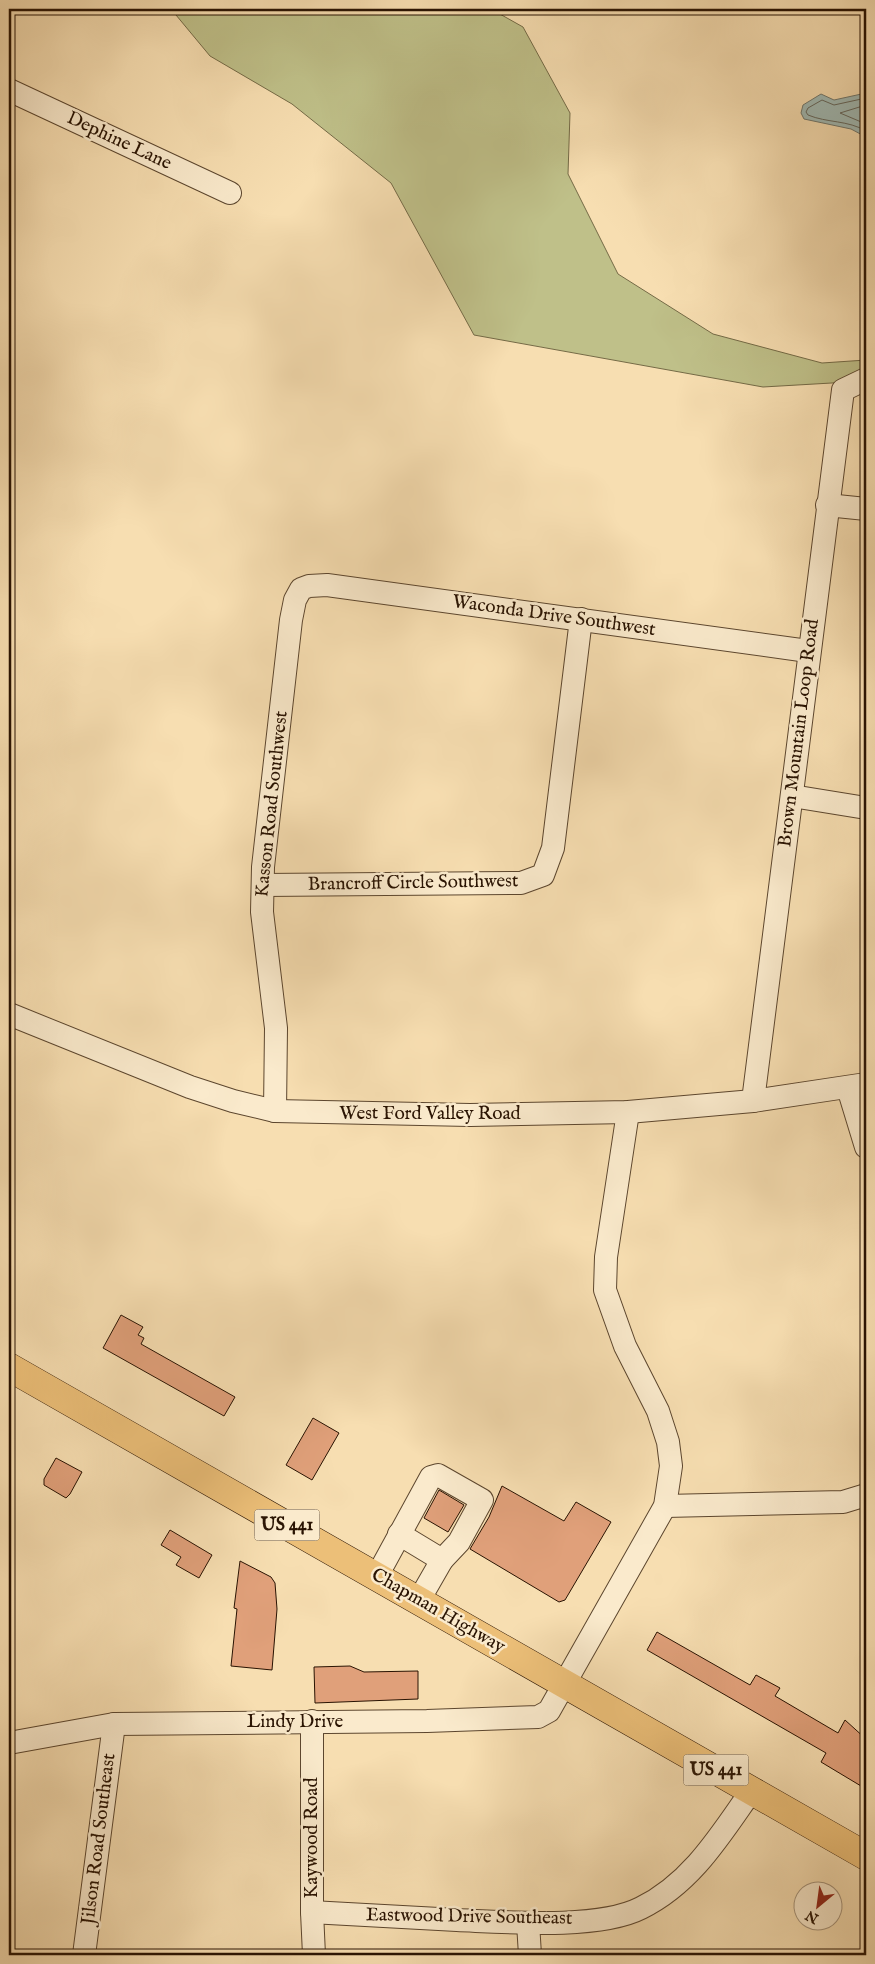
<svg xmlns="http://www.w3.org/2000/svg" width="875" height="1964" font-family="'IM FELL English',serif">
  <rect width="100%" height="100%" fill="#f7deb1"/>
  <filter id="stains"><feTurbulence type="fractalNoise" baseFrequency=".004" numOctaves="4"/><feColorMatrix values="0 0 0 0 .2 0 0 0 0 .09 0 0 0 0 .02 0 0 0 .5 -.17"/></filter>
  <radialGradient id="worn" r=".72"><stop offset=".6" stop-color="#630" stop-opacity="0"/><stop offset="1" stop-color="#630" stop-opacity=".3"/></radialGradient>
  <!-- green -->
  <path fill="#bfc089" stroke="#746a46" d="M171,9H491L523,27L570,113L568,174L618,274L713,334L822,363L866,360V381L763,387L474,335L391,183L292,104L210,56Z"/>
  <!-- water -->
  <path fill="#a0bab5" stroke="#70776d" d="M866,93V137L851,129L804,119L801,113L803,105L821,94L834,100Z"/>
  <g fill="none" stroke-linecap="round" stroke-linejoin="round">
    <!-- shore -->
    <g stroke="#64665c" stroke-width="1">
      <path d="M866,98L834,105L822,100L808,108L806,112L808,115C827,123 848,120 866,131"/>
      <path d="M866,105L840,113L866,124"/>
    </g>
  </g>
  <!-- building -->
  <g fill="#e0a07a" stroke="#291302">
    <path d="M121,1315L143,1327L138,1335L144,1338L141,1344L235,1397L224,1416L103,1348Z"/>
    <path d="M313,1418L339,1433L312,1480L286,1465Z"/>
    <path d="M56,1458L82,1472L70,1494L66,1498L44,1485V1479Z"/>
    <path d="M502,1486L564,1521L576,1502L611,1522L565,1600L559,1602L470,1549L489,1517Z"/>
    <path d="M439,1490L464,1505L448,1532L424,1518Z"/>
    <path d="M170,1530L212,1555L199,1578L176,1565L181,1557L161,1545Z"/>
    <path d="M240,1561L271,1577L275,1583L277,1609L272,1670L231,1666L237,1609L234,1608Z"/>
    <path d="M657,1632L750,1685L756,1675L780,1688L775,1696L838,1733L845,1720L866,1739V1789L821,1762L826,1753L647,1650Z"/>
    <path d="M350,1666L364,1672L418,1671V1699L315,1703L314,1667Z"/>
  </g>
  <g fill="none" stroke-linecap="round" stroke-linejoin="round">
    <defs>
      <g id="minor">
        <path d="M9,90L230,193"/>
        <path d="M827,505L866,509"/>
        <path d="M792,796L866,808"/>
        <path d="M263,885L521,883L543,875L553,848L581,619"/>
        <path d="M9,1014L190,1087L233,1101L275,1111L470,1115L628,1112L753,1101L866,1084"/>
        <path d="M848,1088L866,1147"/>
        <path d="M753,1101L843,390L866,379"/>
        <path d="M275,1111L276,1028L262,912L263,867L291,620L295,600L301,589L309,586L327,585L808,651"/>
        <path d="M665,1506L843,1502L866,1495"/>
        <path d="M399,1534L442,1560"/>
        <path d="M377,1576L431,1477L438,1475L482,1500L459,1542L442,1560L419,1600"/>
        <path d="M312,1721V1912L314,1955"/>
        <path d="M9,1743L114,1724L427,1721L538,1717L549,1711L665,1506L671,1466L668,1442L658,1411L625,1346L605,1290L606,1257L628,1112"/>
        <path d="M312,1912C360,1915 408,1917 457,1920C505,1922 598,1930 641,1908C692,1883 721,1834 752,1790"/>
        <path d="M528,1923L530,1955"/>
        <path d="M84,1955L114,1724"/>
      </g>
      <path id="highway" d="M9,1367L866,1856"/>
    </defs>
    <!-- minor casing -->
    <use href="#minor" stroke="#5c462e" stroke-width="24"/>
    <!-- highway casing -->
    <use href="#highway" stroke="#291302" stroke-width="29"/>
    <!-- minor -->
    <use href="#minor" stroke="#faeacc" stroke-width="22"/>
    <!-- highway -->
    <use href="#highway" stroke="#ecbf78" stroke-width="28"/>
  </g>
  <g text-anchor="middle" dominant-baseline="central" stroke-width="5" stroke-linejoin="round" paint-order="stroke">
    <!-- shield labels -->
    <g fill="#faeacc" stroke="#68543f" stroke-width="1">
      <rect x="254.5" y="1509.5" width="65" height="31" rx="4"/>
      <rect x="683.5" y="1754.5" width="65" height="31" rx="4"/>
    </g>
    <g font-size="18" font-weight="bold" fill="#291302">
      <text x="287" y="1525">US 441</text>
      <text x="716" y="1770">US 441</text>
    </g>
    <!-- street labels -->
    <g font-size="19" fill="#291302" stroke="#faeacc">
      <text transform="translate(119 141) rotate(25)">Dephine Lane</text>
      <text transform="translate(554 616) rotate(8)">Waconda Drive Southwest</text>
      <text transform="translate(799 733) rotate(-83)">Brown Mountain Loop Road</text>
      <text transform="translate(272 804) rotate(-84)">Kasson Road Southwest</text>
      <text transform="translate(413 883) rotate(-1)">Brancroff Circle Southwest</text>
      <text x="430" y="1114">West Ford Valley Road</text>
      <text transform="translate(438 1611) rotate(30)">Chapman Highway</text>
      <text x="295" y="1722">Lindy Drive</text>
      <text transform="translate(312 1838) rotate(-90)">Kaywood Road</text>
      <text transform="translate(99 1839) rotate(-83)">Jilson Road Southeast</text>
      <text transform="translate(469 1917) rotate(1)">Eastwood Drive Southeast</text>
    </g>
  </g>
  <!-- margin -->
  <rect width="875" height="1964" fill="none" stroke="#f7deb1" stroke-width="30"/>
  <rect x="10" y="10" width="855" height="1944" fill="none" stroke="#291302" stroke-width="2.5"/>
  <rect x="15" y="15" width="845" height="1934" fill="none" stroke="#291302"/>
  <!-- north arrow -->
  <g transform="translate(818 1906) rotate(209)"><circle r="24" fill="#faeacc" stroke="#a6947b"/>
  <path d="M0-4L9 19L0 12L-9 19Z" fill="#8f2418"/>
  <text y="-8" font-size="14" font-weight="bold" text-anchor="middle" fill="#291302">N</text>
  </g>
  <rect width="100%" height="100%" filter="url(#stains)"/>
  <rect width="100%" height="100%" fill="url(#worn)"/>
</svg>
